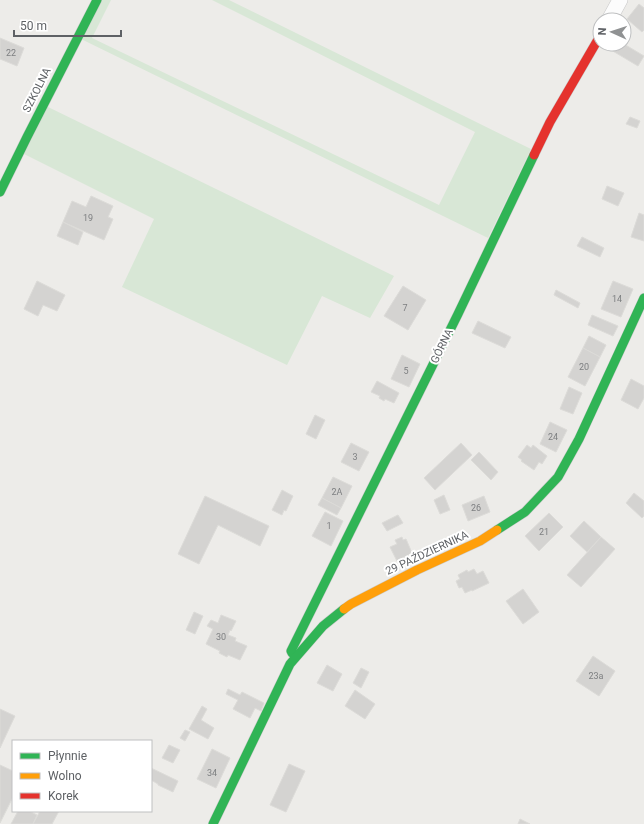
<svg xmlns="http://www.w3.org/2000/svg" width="644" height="824" font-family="Roboto,sans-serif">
  <rect width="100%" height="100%" fill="#edece9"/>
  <!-- green -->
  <g fill="#d8e7d6">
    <path d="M101,0H111L92,38L439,205L475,132L212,0H229L531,149L488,238L81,39Z"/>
    <path d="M46,106L394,276L370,318L322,296L287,365L122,287L154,219L22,153Z"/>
  </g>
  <!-- building -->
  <g fill="#d4d3d1" stroke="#dcdbd8">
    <path d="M639,4L644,8V30L642,32L627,19Z"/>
    <path d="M0,38L24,48L17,66L0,59Z"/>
    <path d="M601,44H624L644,56L638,66Z"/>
    <path d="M630,117L640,121L637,128L626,124Z"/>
    <path d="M607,186L624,193L618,206L602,199Z"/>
    <path d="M91,196L113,206L108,217L113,219L104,240L63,222L72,201L86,207Z"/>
    <path d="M639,213L644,215V241L631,237Z"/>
    <path d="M63,222L83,232L78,245L57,236Z"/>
    <path d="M582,237L604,248L600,257L577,246Z"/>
    <path d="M37,281L65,295L57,311L43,305L38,316L24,309Z"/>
    <path d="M613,281L633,289L621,317L601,309Z"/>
    <path d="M403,286L426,300L408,330L384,316Z"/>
    <path d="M556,290L580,303L578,308L554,295Z"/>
    <path d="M592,315L618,326L613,336L588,325Z"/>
    <path d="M478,321L511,337L505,348L472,333Z"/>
    <path d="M589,336L606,345L600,357L583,348Z"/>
    <path d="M583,348L600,357L585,386L568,377Z"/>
    <path d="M402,355L420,364L409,387L391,379Z"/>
    <path d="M631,379L644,386V398L638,409L621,400Z"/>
    <path d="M377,381L399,393L394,403L385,399L384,401L379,398L380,396L371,392Z"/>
    <path d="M569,387L582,393L573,414L560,409Z"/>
    <path d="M315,415L325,420L316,439L306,434Z"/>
    <path d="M550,422L567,430L556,452L540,444Z"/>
    <path d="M351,443L369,452L359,471L341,462Z"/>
    <path d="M461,443L472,455L435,490L424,478Z"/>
    <path d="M527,445L531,448L533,445L547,456L542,464L539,462L534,470L521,461L522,460L518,457Z"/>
    <path d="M479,452L498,472L491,480L471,460Z"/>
    <path d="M333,477L352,486L341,508L322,498Z"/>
    <path d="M282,490L293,496L286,511L284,510L282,515L272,510Z"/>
    <path d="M634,493L644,501V516L642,518L626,503Z"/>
    <path d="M444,495L450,510L440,514L434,500Z"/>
    <path d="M205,496L269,526L260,546L218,525L199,564L178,554Z"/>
    <path d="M484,496L490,512L468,521L462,505Z"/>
    <path d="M322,498L341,508L337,515L318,505Z"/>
    <path d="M325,512L343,521L331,546L312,536Z"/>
    <path d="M549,513L563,527L539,551L525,536Z"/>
    <path d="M398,515L403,523L387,531L382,523Z"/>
    <path d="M584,521L601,537L587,552L570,536Z"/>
    <path d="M402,537L403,540L406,539L412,553L397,561L390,547L397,544L395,540Z"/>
    <path d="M601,537L615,549L581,587L567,575Z"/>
    <path d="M474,569L477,574L483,571L489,583L472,591V590L465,593L462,587L459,588L456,581L460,579L458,575L467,570L468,572Z"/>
    <path d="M523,589L539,612L523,624L506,601Z"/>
    <path d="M194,612L203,616L195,634L186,630Z"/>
    <path d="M221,615L236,621L231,631L230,630L228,635L236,638L235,641L247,646L240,660L228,655L227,657L219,653L220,651L206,644L213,629L207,626L211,620L218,623Z"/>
    <path d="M593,656L615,671L599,696L576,681Z"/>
    <path d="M327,665L342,674L333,691L317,683Z"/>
    <path d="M361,668L369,672L361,688L353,683Z"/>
    <path d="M228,689L240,695L242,692L264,703L261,711L255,708L250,718L233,709L238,700L226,694Z"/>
    <path d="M355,690L375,704L365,719L345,706Z"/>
    <path d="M202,706L207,709L201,720L214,728L208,739L189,729Z"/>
    <path d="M0,709L15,716L0,748Z"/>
    <path d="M185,730L190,732L185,741L180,738Z"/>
    <path d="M169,745L180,750L173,763L162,758Z"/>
    <path d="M212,749L230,758L216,788L197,779Z"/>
    <path d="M289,764L305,771L286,812L270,805Z"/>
    <path d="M0,765L13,771V797L0,823Z"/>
    <path d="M151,768L178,781L173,792L158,785V784L151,780Z"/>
    <path d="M18,811H29L37,815L33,824H11Z"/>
    <path d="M40,811H59L52,824H33Z"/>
    <path d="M520,819L530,824H518Z"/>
  </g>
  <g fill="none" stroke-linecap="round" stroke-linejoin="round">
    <defs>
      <path id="street" d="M609,20L620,0"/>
      <g id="fast">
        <path d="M0,192L27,137L97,0"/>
        <path d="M497,530L525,512L558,477L579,439L644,298"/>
        <path d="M292,653L291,651L458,314L534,155"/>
        <path d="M213,824L290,664L323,626L344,609"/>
      </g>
      <path id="slow" d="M344,609L351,604L417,570L480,541L497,530"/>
      <path id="jam" d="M534,155L550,122L600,36"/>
    </defs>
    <!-- street casing -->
    <use href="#street" stroke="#c8c8c8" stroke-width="16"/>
    <!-- fast casing -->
    <use href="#fast" stroke="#cacaca" stroke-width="10"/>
    <!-- slow casing -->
    <use href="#slow" stroke="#cacaca" stroke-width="10"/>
    <!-- jam casing -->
    <use href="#jam" stroke="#cacaca" stroke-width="10"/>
    <!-- street -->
    <use href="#street" stroke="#fcfcfc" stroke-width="15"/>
    <!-- fast -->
    <use href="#fast" stroke="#30b455" stroke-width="9"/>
    <!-- slow -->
    <use href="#slow" stroke="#ff9f0a" stroke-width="9"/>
    <!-- jam -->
    <use href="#jam" stroke="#e5322d" stroke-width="9"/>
  </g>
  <g text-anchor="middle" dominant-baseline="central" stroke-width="4" stroke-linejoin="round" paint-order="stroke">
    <!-- number labels -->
    <g font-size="9" fill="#7d7f81">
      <text x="11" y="53">22</text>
      <text x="88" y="218">19</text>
      <text x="617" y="299">14</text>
      <text x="405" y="308">7</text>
      <text x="584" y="367">20</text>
      <text x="406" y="371">5</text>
      <text x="553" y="437">24</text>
      <text x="355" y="457">3</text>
      <text x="337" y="492">2A</text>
      <text x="476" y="508">26</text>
      <text x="329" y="526">1</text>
      <text x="544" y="532">21</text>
      <text x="221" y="637">30</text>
      <text x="596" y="676">23a</text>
      <text x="212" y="773">34</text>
    </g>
    <!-- street labels -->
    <g font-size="11" fill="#5e6165" stroke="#fff">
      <text transform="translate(37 90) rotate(-63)">SZKOLNA</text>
      <text transform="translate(442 346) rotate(-64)">GÓRNA</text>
      <text transform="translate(427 553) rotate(-25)">29 PAŹDZIERNIKA</text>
    </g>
  </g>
  <!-- legend -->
  <rect x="12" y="740" width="140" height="72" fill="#ffffff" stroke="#bfc0c1"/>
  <rect x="20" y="753" width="20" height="6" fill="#30b455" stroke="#bfc0c1"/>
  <text x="48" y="760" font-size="12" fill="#5e6165">Płynnie</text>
  <rect x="20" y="773" width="20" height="6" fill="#ff9f0a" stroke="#bfc0c1"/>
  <text x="48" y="780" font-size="12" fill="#5e6165">Wolno</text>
  <rect x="20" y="793" width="20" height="6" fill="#e5322d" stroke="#bfc0c1"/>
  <text x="48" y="800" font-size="12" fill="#5e6165">Korek</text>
  <!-- north arrow -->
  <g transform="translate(612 32) rotate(273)"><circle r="19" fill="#ffffff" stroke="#bfc0c1"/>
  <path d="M0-3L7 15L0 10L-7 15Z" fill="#909293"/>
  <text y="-6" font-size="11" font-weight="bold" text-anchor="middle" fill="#5e6165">N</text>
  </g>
  <!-- scale -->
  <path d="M14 30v6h107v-6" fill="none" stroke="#5e6165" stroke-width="2"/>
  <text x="20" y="30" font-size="12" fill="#5e6165" stroke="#ffffff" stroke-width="3" paint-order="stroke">50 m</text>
</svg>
